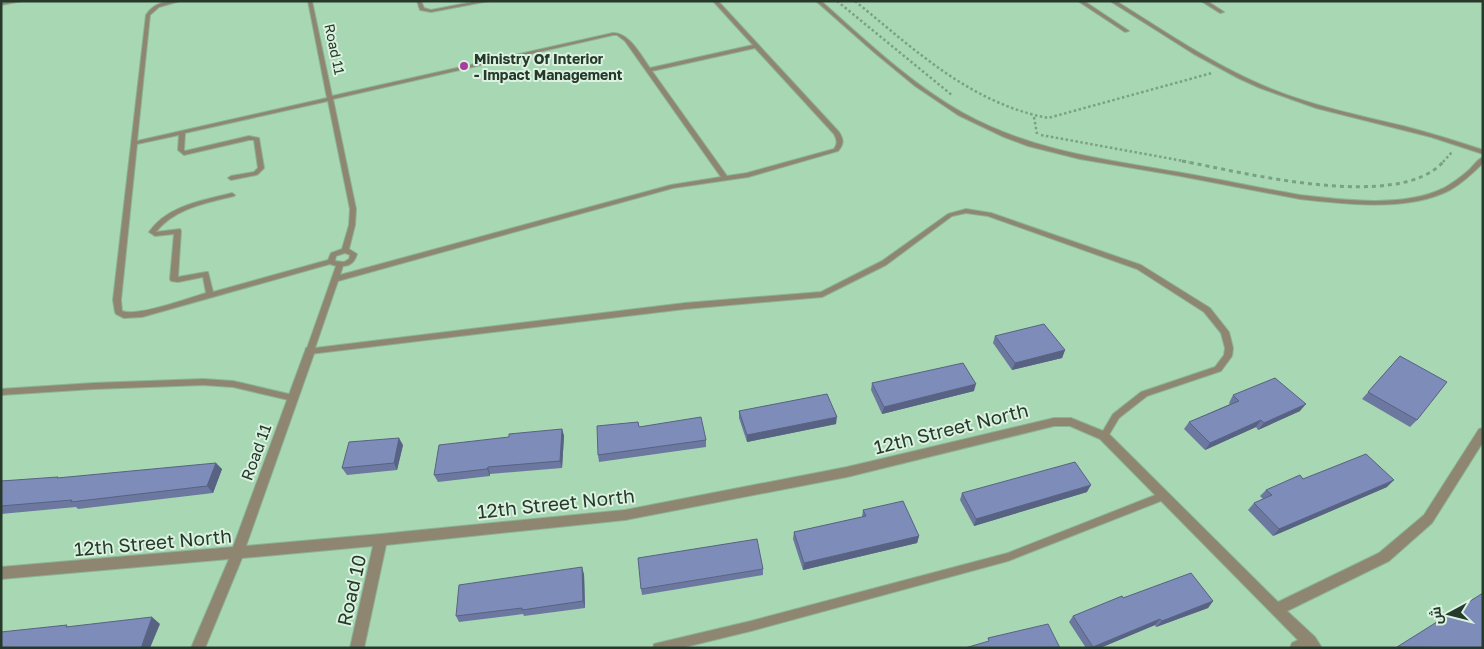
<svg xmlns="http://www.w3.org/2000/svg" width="1484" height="649" font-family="'Golos Text',Cairo,sans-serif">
  <rect width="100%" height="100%" fill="#a8d7b3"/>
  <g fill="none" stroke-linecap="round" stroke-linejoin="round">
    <defs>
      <g id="service">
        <path d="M10,1H22L1,5V3Z"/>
        <path d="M169,1H180L159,7L150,15L137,141L327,98L308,1H312L332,96L613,33C630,33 641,56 650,68L753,45L713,1H718L839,132C844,140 844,144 838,151L748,177L673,188L338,281L315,348L685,303L821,292L882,261L948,214L966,209L991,213L1141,265L1210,308L1229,332L1233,348L1232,356L1221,371L1147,396L1119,418L1107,438L1104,439L1101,438L1100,436L1113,414L1141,392L1215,367L1224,355L1225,348L1221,333L1204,312L1137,269L988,216L966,213L952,216L886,265L822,297L685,309L310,354L307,353L306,351L336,266L330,264L142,317L124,318L116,314L115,312L113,300L146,15C152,6 159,3 169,1ZM613,35H617L625,41L721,177L671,185L340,275L343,266C351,266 355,261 357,254L349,249L355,225L356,209L333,99ZM755,48L834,134C837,140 838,143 834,149L747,173L727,176L652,71ZM328,101L350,209L349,225L342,249L331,253L328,260L213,292L208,272H206L178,277L181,231L180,229L156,232C175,208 206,203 234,196L235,195L232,193C202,201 168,205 149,232L155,236L174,234L170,279L171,281L178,282L203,277L206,293C189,298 137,317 122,311L121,300L137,144L179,135L178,150L184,155L249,140H254L258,168L254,172L231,176L228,178L231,180L256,175L258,174L264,168L259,138L249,136L185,151L184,150L185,133ZM345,253L350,255L349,259L344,262L335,261L336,256Z"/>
        <path d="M417,1H421L424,8L431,10L478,1H489L431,12L420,10Z"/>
        <path d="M816,1H821C866,41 911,84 963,113C1032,151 1102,159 1177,172C1218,179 1259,188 1300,195C1343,200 1404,208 1444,188C1453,183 1461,177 1469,170C1473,166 1477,160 1483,157V163C1473,173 1462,183 1450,190C1408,212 1345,204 1300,199L1180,176L1080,159L1028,146L1004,137L958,115L915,86L875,53Z"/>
        <path d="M1078,1H1084L1129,31L1125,32Z"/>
        <path d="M1110,1H1116C1164,31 1212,64 1264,86C1309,105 1356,115 1403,126C1430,133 1456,141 1483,150V154L1431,137L1316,108L1260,88L1238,78L1194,54Z"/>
        <path d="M1201,1H1207L1224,12L1220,13Z"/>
        <path d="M203,379L233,381L293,395L296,396L297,398L296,400L293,401L233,387L203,385L94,389L1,395V389L94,383Z"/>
        <path d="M1163,492L1166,493L1168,496L1166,499L1008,561L751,631L681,648H653L654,644L658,643L751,621L1008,553Z"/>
      </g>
      <path id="minor" d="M310,347L314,348L315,351L246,546L381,534L625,510L847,467L1054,418H1071L1108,433L1278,602L1379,553L1424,515L1479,429L1483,428V442L1432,523L1389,561L1287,611L1315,637L1322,648H1290L1292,643L1298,640L1100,439L1070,426H1054L847,477L625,520L386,545L364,648H350L373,546L242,558L205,648H191L229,559L1,579V567L233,547L305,351L306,348Z"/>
    </defs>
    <!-- service casing -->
    <use href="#service" stroke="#8bb495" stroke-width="2"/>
    <!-- minor casing -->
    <use href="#minor" stroke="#8bb495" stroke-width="2"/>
    <!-- path-far1 -->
    <g stroke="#7ba184" stroke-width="2.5" stroke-dasharray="2.5 2.5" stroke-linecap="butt">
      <path d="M837,1L953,96"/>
      <path d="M855,1C915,50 970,103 1048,118L1212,73"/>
      <path d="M1034,117L1037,134"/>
      <path d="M1041,135L1189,162"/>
      <path d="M1443,162L1452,152"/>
    </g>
    <!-- path -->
    <path stroke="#7ba184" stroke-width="3" stroke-dasharray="4 4" stroke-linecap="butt" d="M1182,161C1242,172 1399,213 1444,161"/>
    <!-- service -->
    <use href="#service" fill="#8e8671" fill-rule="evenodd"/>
    <!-- minor -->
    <use href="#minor" fill="#8e8671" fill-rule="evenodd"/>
  </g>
  <!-- wall -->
  <g fill="#6c78a0">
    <path d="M995,336L1065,350L1062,358L1012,370L993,343Z"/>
    <path d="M1400,356L1417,420L1410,427L1362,399Z"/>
    <path d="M872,383L974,391L882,414L871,390Z"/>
    <path d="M1233,395L1300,411L1258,430L1256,427L1205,450L1184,429L1189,422L1230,404L1229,403Z"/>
    <path d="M739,411L836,424L747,442L739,418Z"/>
    <path d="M638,422L639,427L706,440V447L599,462L598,455Z"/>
    <path d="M562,429L564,436L562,468L490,474V476L438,482L434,475L509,437Z"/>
    <path d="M403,445L397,470L347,475L342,468Z"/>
    <path d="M222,469L213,493L78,509L76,507L1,514V481Z"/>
    <path d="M1303,479L1387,487L1273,536L1248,510L1254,503L1263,499L1260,496L1266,490Z"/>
    <path d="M1087,492L974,526L960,500L962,493Z"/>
    <path d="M863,510L919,536L917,543L803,570L793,539L794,532L862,517Z"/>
    <path d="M763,569V575L642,595L641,589Z"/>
    <path d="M584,574L585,608L524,616L523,614L459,622L456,616Z"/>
    <path d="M1123,598L1213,601L1208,608L1156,627L1155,625L1100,648H1086L1069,622L1073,616Z"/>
  </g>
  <!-- shaded-wall -->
  <g fill="#586282">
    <path d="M1065,350L1062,358L1012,370L1015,363Z"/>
    <path d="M976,384L974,391L882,414L884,407Z"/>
    <path d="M1306,404L1300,411L1258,430L1264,423Z"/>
    <path d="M837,417L836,424L747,442V435Z"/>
    <path d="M1261,420L1256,427L1205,450L1210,443Z"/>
    <path d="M562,429L564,436L562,468L560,461Z"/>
    <path d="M399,438L403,445L397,470L394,463Z"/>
    <path d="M216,463L222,469L213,493L207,486Z"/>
    <path d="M488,467L490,474V476L487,469Z"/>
    <path d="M1394,480L1387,487L1273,536L1279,529Z"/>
    <path d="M1091,485L1087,492L974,526L976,519Z"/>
    <path d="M919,536L917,543L803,570L804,563Z"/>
    <path d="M582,567L584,574L585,608L583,601Z"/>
    <path d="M1213,601L1208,608L1156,627L1162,621Z"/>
    <path d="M152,617L160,624L150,648H141Z"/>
    <path d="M1160,619L1155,625L1100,648H1092L1093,647Z"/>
  </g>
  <!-- building -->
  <g fill="#7e8cba" stroke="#586282">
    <path d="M1044,324L1065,350L1015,363L995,336Z"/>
    <path d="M1400,356L1447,382L1417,420L1368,392Z"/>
    <path d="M963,363L976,384L884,407L872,383Z"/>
    <path d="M1275,378L1306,404L1264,423L1261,420L1210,443L1189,422L1239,401L1233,395Z"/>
    <path d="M827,394L837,417L747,435L739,411Z"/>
    <path d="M701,417L706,440L598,455L597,426L638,422L639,427Z"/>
    <path d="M562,429L560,461L488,467L487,469L434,475L439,445L509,437V434Z"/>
    <path d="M399,438L394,463L342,468L349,442Z"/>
    <path d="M1366,454L1394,480L1279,529L1254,503L1272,495L1266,490L1300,475L1303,479Z"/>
    <path d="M1075,462L1091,485L976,519L962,493Z"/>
    <path d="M216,463L207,486L71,502L72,500L1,506V481L58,477L57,478Z"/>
    <path d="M903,501L919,536L804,563L794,532L866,516L863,510Z"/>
    <path d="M757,539L763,569L641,589L638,558Z"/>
    <path d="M582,567L583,601L522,610V608L456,616L459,585Z"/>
    <path d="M1191,573L1213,601L1162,621L1160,619L1093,647L1073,616L1122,596L1123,598Z"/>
    <path d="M1483,593V644L1482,645L1483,646V648L1397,647Z"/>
    <path d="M152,617L141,648H1V632L67,625L66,627Z"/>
    <path d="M1048,624L1060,648H965L989,641L988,638Z"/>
  </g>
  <!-- markers -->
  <circle fill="#a73d9e" stroke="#daf2df" stroke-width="2" cx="464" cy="66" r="5"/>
  <g text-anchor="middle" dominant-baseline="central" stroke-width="4" stroke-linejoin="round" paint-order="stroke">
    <!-- far-street labels -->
    <g font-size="14" fill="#26392b" stroke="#daf2df">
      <text transform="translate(335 49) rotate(78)">Road 11</text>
    </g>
    <!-- far-poi labels -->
    <g font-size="14" font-weight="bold" fill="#26392b" stroke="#daf2df" text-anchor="start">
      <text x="474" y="58">Ministry Of Interior<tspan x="474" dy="16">- Impact Management</tspan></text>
    </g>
    <!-- street labels -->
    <g font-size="16" fill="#26392b" stroke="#daf2df">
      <text transform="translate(256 452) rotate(-70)">Road 11</text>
    </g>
    <!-- near-street labels -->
    <g font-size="19" fill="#26392b" stroke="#daf2df">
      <text transform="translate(951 428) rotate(-14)">12th Street North</text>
      <text transform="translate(556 503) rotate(-6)">12th Street North</text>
      <text transform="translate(153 542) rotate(-5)">12th Street North</text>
      <text transform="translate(351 590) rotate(-77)">Road 10</text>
    </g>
  </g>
  <!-- border -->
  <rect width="1484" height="649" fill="none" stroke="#26392b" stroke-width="5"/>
  <!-- north arrow -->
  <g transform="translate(1449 614) rotate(263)" stroke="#daf2df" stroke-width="4" paint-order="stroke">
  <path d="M0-4L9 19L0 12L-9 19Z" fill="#26392b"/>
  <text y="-8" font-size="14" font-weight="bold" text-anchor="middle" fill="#26392b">ش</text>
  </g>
</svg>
